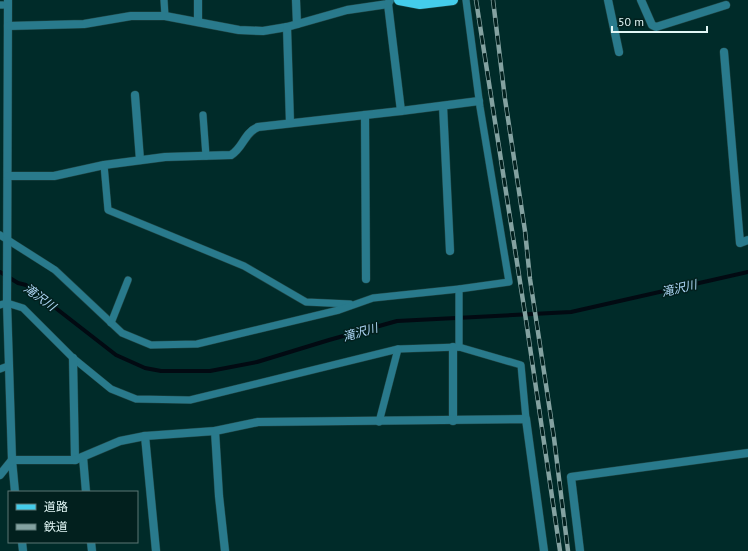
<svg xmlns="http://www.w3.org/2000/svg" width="748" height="551" font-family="'PT Sans','Noto Sans JP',sans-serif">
  <rect width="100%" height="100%" fill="#002b29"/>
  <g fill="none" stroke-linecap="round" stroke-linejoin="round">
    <!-- stream -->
    <path stroke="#020a12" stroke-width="4" d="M0,272L18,283L26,285L116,355L145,368L161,371H210L257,362L329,340L397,321L571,312L748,272"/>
    <defs>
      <g id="service">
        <path d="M164,0L165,16"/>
        <path d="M0,5H8"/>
        <path d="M203,115L206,156"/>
        <path d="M104,165L108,210L244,266L306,302L350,304"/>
        <path d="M0,235L55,270L122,333L151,345L197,344L339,310L373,298L459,289L509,282L480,107L466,0"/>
        <path d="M0,305L7,303L23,308L73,358L111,389L136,399L190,400L398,349L459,347L521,365L526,419"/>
        <path d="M111,323L128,280"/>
        <path d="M459,347V289"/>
        <path d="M0,369L8,366"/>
        <path d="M379,422L398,349"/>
      </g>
      <g id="minor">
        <path d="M8,0L7,303L12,460L15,492"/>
        <path d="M198,0V21"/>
        <path d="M296,0L297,24"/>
        <path d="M608,0L619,52"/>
        <path d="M641,0L652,25L656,27L726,5"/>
        <path d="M8,26L84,24L131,16H165L239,30L263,31L287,27L347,10L388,4L390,0"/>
        <path d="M287,27L290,123"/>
        <path d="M724,52L740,243L748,240"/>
        <path d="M135,95L140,160"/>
        <path d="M443,106L450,251"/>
        <path d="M401,111L479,101"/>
        <path d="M365,115L366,279"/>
        <path d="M8,176H54L104,165L165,157L231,155C243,148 244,133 258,127L401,111L388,4"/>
        <path d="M453,347V421"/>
        <path d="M73,358L75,460"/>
        <path d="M215,431L219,496L225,551"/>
        <path d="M145,436L156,551"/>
        <path d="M83,457L86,492"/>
        <path d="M0,475L12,460H75L120,441L145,436L215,431L258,422L526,419L544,551"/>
        <path d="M22,542L23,551"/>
        <path d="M91,542L92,551"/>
        <path d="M580,551L571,477L748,453"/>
      </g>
      <path id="primary" d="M399,0L420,4L453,0"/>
    </defs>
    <!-- service casing -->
    <use href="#service" stroke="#204746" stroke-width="8"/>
    <!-- minor casing -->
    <use href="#minor" stroke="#204746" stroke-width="9"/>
    <!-- primary casing -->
    <use href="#primary" stroke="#204746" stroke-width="11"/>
    <!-- service -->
    <use href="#service" stroke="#297a8c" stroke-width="7"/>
    <!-- minor -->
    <use href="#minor" stroke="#297a8c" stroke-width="8"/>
    <!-- primary -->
    <use href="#primary" stroke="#44cdeb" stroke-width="10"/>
    <defs>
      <g id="rail">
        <path d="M476,0L526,320L560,551"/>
        <path d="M493,0L505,99L525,231L530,279L554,438L568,551"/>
      </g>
    </defs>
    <!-- rail casing -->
    <use href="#rail" stroke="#84a2a1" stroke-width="4.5"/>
    <!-- rail -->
    <use href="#rail" stroke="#02201e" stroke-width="3" stroke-dasharray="9" stroke-linecap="butt"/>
  </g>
  <g text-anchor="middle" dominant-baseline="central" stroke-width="3" stroke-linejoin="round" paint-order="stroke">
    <!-- water labels -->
    <g font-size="12" font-style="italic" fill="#afd7f6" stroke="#02201e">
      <text transform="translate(679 288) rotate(-13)">滝沢川</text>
      <text transform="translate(40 297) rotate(36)">滝沢川</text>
      <text transform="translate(360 332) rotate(-16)">滝沢川</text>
    </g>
  </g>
  <!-- legend -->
  <rect x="8" y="491" width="130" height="52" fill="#02201e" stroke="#5b7674"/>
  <rect x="16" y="504" width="20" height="6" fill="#44cdeb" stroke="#5b7674"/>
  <text x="44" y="511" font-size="12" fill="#e1f6f5">道路</text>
  <rect x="16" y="524" width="20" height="6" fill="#84a2a1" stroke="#5b7674"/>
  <text x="44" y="531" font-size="12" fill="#e1f6f5">鉄道</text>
  <!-- scale -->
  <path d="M612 26v6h95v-6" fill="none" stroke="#e1f6f5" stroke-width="2"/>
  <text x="618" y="26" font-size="12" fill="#e1f6f5" stroke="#02201e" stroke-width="3" paint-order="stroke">50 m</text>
</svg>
